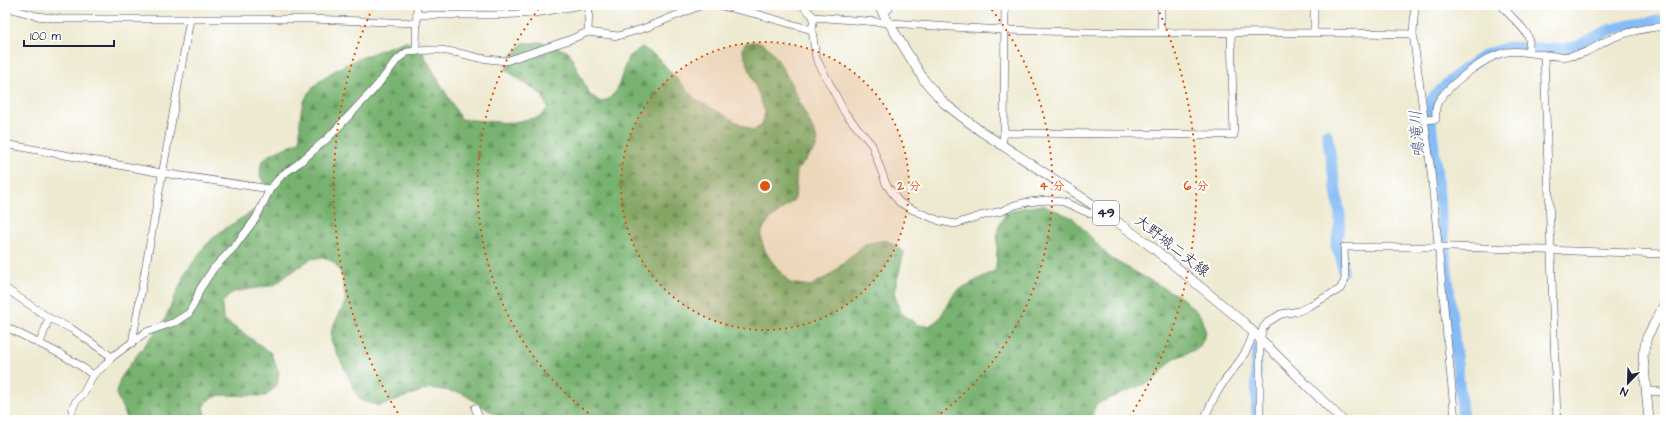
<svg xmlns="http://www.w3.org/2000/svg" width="1670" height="425" font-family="'Architects Daughter','Klee One',sans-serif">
  <defs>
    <pattern id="forest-firs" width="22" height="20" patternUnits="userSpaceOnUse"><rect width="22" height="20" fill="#78b270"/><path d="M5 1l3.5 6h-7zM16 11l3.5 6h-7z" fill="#62905d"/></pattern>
  </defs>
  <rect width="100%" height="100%" fill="#fff"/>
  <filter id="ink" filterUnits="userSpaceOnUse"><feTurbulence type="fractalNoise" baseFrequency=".025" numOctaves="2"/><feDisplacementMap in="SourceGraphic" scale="8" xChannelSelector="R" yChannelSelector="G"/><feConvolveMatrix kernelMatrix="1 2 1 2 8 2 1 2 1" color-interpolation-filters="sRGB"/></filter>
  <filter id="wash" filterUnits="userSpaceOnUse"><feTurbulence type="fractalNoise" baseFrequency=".012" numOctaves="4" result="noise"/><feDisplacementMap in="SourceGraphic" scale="16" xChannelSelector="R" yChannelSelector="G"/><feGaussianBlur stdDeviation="0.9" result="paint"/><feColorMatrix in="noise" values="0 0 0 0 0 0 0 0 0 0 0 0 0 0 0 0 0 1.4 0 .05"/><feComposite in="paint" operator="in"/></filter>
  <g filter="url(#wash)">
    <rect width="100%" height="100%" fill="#eeead2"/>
    <!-- forest -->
    <path fill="url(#forest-firs)" stroke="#4d6a56" d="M406,41L422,52L461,119L508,123L540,117L548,108L542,95L506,70L509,58L523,43L541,42L569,52L589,94L601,102L609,99L617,90L628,57L642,47L658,58L695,99L753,131L762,125L765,112L742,49L746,43C754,42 759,41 766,46C781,56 808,121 818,140L816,148L797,170L795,199C786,207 774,215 766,224C751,244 778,268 790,283L810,286L830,275L865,244L886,240L904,252L894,292L900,312L917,325L929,326L939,319L956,291L996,270L998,229L1005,214L1021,208L1043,205L1073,218L1110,258L1182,298L1200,315L1206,333L1199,348L1173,359L1154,380L1096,404L1090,420H504L462,393L430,388L379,406L360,400L331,341L332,328L346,301L342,275L335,263L323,257L310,259L274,285L233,292L222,303L223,319L270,352L279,372L277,385L266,396L220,395L208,400L203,407L206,420H128L116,394L120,379L134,359L164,321L185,274L204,247L221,231L268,202L269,193L260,176L261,163L269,155L300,141C300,130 299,115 303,104C315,69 375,53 406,41Z"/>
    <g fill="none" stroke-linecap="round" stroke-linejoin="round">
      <!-- river -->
      <g stroke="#85bcf5" stroke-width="11">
        <path d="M1327,134L1340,215V223L1336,246L1341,258L1343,271"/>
        <path d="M1257,420L1256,363L1258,347"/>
        <path d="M1463,420L1430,111L1431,100L1449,82L1460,72L1485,55L1509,47L1562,49L1576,47L1609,30L1629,25L1665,20"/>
      </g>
    </g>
  </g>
  <g filter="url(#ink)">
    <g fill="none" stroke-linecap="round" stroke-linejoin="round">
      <defs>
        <g id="minor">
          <path d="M718,5L757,14L812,30"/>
          <path d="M802,5L814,17C877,22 941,27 1004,30C1140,35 1277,31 1413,34"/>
          <path d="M1161,5V32"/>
          <path d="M1415,5L1413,34L1431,171L1455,420"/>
          <path d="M1502,5C1508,16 1528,29 1529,40C1530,44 1528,49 1528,53"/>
          <path d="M5,7L37,16L62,19H310L417,23"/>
          <path d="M882,12L889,9V5"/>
          <path d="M417,15H496L535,13L582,5"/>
          <path d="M814,17L812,30L816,58L845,113L872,145L886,184L899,202L911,209L940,221L955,224L980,216L1002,211L1015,205L1028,202L1046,200L1064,202L1091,214L1098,208"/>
          <path d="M588,32L589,5"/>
          <path d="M1314,32V5"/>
          <path d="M416,51L417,5"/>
          <path d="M1544,56L1557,420"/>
          <path d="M1425,120L1436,119C1436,113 1435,109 1437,104C1446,86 1487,55 1507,52C1528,49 1549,59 1570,56C1587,55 1598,44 1612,38C1629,31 1647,28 1665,26"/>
          <path d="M1004,133L1234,135L1231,34"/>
          <path d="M5,144L162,173L270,189"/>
          <path d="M1002,145L1004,133L1005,5"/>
          <path d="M5,288L49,318L72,329L112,357"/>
          <path d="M5,326C35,343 65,353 93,375"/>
          <path d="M40,343L49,318"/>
          <path d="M132,343L190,19"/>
          <path d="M1646,391L1665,392"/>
          <path d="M475,408L480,420"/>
          <path d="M72,420V410L76,401L83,394L93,375L104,366L112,357L146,332L175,322L189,313L195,302L200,289L213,269L235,246L256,218L270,189L282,175L299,163L329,137L375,88L398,59L407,52L431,50H441L459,53L479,58L506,61L569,40L588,32L618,36L628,33L645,28L702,5H707"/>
          <path d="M1204,420C1209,407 1215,395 1223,383C1235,366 1249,353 1253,332"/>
          <path d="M1260,420V339L1263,328L1268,322L1281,314L1299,311L1309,306L1340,289L1345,280L1344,247H1451L1665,254"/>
        </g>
        <g id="major">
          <path d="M878,5L924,80L944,103L979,130L1098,208L1152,247L1243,322L1342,420"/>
          <path d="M1649,420L1643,355L1647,337L1665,303"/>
        </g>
      </defs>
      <!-- minor casing -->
      <use href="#minor" stroke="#414052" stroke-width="8"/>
      <!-- major casing -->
      <use href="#major" stroke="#414052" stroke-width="10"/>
      <!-- minor -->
      <use href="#minor" stroke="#fff" stroke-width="7"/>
      <!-- major -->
      <use href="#major" stroke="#fff" stroke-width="9"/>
    </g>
  </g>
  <!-- distance rings -->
  <circle cx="765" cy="186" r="144" fill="#de560e" fill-opacity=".12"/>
  <g fill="none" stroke="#de560e" stroke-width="2" stroke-dasharray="2 4">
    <circle cx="765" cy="186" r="144"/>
    <path d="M598 420A287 287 0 0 1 542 5M988 5A287 287 0 0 1 932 420"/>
    <path d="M401 418A431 431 0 0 1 373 7M1157 7A431 431 0 0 1 1129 418"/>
  </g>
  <g text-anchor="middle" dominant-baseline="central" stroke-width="4" stroke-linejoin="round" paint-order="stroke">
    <!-- shield labels -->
    <rect fill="#fff" stroke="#646476" stroke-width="1" x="1093" y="201" width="26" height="24" rx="3"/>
    <g font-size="14" font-weight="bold" fill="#22223b">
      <text x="1106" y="213">49</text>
    </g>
    <!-- street labels -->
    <g font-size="15" fill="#22223b" stroke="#fff">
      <text transform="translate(1172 246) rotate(38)">大野城二丈線</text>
    </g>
    <!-- water labels -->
    <g font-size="16" font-style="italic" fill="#45587c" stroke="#fff">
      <text transform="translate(1417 134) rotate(-94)">鳴滝川</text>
    </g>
  </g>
  <circle cx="765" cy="186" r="6" fill="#de560e" stroke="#fff" stroke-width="2"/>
  <g font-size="12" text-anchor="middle" font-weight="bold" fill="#de560e" stroke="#fff" stroke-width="4" stroke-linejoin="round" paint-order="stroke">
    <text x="909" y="190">2 分</text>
    <text x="1052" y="190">4 分</text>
    <text x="1196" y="190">6 分</text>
  </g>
  <!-- margin -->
  <rect width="1670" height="425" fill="none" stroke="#fff" stroke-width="20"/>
  <!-- north arrow -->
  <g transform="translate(1628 383) rotate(203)" stroke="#ffffff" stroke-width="3" paint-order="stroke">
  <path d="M0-3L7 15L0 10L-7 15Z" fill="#22223b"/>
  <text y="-6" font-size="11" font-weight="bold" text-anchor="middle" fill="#22223b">N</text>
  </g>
  <!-- scale -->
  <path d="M24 40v6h90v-6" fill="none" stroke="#22223b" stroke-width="2"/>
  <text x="30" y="40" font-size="12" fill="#22223b" stroke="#ffffff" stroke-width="3" paint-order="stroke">100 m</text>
</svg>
